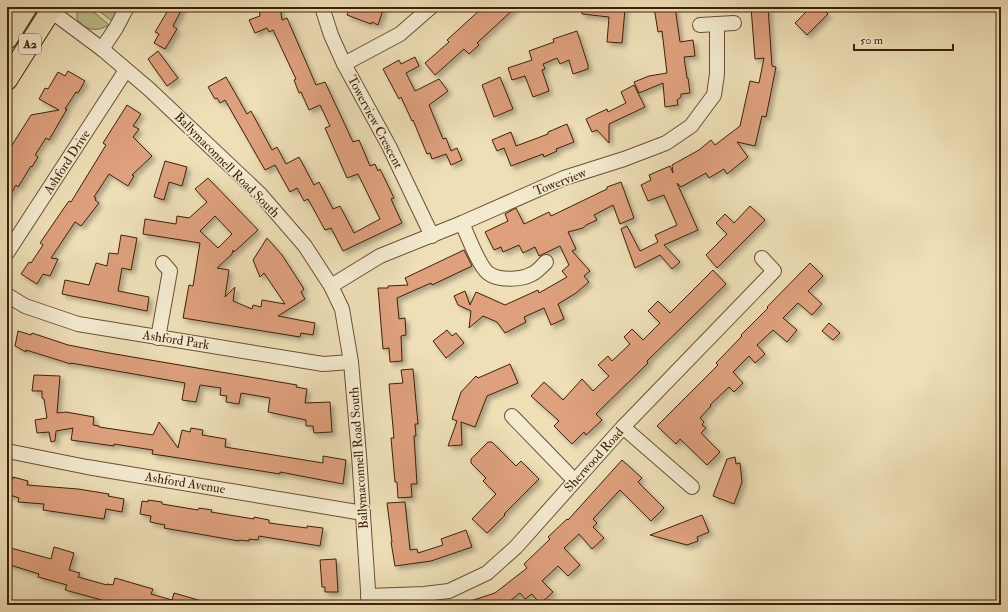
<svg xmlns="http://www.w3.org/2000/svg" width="1008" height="612" font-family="'IM FELL Double Pica',serif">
  <defs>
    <filter id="shadow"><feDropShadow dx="3.5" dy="3.5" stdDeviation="2" flood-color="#0004"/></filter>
  </defs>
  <rect width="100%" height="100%" fill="#eedfb7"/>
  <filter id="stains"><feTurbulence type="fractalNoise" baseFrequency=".005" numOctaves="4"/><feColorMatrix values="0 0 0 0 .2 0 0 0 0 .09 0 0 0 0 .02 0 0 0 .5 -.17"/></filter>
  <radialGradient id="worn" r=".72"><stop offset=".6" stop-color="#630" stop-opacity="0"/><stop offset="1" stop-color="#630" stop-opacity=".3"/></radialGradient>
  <!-- green -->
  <g fill="#bec08b" stroke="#7e704a">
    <path d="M77,7H88L109,25C97,32 86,31 77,19Z"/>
    <path d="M94,7H120L112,21Z"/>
  </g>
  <!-- building -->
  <g fill="#dea07d" stroke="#3e200a" fill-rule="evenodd" filter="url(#shadow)">
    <path d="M170,7H183L173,26L177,29L165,49L154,43L159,34L155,32Z"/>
    <path d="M259,7H280L282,20L287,18L316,85L325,82L353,142L359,140L370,166L375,164L378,171L380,169L394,198L391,199L402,223L343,251L331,228L325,230L308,199L304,201L297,188L290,192L275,165L265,170L225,100L220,103L217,98L215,99L208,87L226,77L247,114L251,111L272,150L277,147L286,164L299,157L314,185L319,182L333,209L340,206L354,233L380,219L358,174L347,178L325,128L330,126L320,105L309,110L301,92L299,93L294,80L296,79L273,30L269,32L267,28L255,33L249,20L260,16Z"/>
    <path d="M350,7H384L378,25L372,22L371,24L347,15Z"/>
    <path d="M483,7H516L477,43L479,45L469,54L464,49L435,75L425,63L449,42L447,40Z"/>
    <path d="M582,7H624L625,9L622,43L607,42L609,17L582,14Z"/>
    <path d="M654,7H675L680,42L693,40L695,56L684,57L687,78H688L690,93L681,94V97L677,100L678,105L665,107L663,83L639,93L634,82L649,76L667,73L662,31L658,32Z"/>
    <path d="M751,7H768L772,66L776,67L766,117L762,116L755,146L737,142L748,157L727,174L724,169L709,178L706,173L681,187L677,183L698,230L664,245L680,262L672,269L660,255L635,268L621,229L627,226L640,251L658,242L655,235L677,225L664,195L648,201L641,185L651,180L649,175L670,166L673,173L672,165L699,150L711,140L715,145L740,126L750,81L759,83L764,58L755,59Z"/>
    <path d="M811,7H821L828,14L807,35L795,23Z"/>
    <path d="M577,31L588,65V69L573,74L569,60L560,64L557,58L543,64L545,69L542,70L549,91L533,97L525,76L512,80L508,68L532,60L529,51L554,42L553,39Z"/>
    <path d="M158,51L178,78L167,86L148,59Z"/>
    <path d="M415,57L419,66L406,73L415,91L439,79L448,91L429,105L443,139L446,138L451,151L457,148L462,160L451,165L446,154L432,159L430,153L427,154L413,120L412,121L401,97L399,99L383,69L399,60L401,64Z"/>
    <path d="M68,71L85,81L78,93L76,92L65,109H67L49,140L46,138L35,155L38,157L32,167L31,166L18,187L16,185L7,200V153L31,115L59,110L39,99L45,88L48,89L58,72L65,76Z"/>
    <path d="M500,77L513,109L494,117L482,85Z"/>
    <path d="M634,85L645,107L609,124V143L597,130L592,132L586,119L607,109L608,112L626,103L621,92Z"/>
    <path d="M127,105L141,114L133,126L139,129L133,137L152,156L132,175L134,176L128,186L109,174L94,197L96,198L95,200L99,203L81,226L75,222L51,258L58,259L50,276L43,274L37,284L21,274L29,262L31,263L43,245L40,243L64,208L69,201L71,202L106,145L103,143Z"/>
    <path d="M567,124L574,142L556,149L557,151L544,157L543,154L511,166L504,148L497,151L492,140L511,132L516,146L548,134V132Z"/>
    <path d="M165,161L187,167L182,186L169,182L164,200L154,197Z"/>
    <path d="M208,178L258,230L234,252L233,250L232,254L217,268L229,270L225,297L235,287L233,301L252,309L253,305L261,307L262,300L285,304L264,273L260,277L253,260L267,238L282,255L304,289L301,292L305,299L278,316L315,323L313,335L301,333L300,337L183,318L189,285L193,286L200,243L143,234L145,219L176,224L177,216L189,218L207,202L195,189ZM215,216L232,234L218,248L200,231Z"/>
    <path d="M621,182L634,218L620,224L613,205L594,215L597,220L586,225L583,228L568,232L576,249L572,251L590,271L584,276L589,282L576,293L558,304L564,319L551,325L544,308L524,317L526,322L505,333L497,322L483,316L469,328L471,311L458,305L454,296L465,291L470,305L476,292L505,305L538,290L539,293L567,277L562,271L569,265L560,246L539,256L535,247L523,253L519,245L503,252L501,247L494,250L485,232L508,221L505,214L516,208L524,224L549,212L551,216L607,189V187Z"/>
    <path d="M750,206L765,220L717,268L706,255L727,234L716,223L725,214L734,223Z"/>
    <path d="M121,235L137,238L131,270L122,268L118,291L149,297L147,311L62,294L65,280L89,285L96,263L107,266L109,253L118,254Z"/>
    <path d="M464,250L472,266L432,285L431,283L397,298L399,319L405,318L406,335L401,336L402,361L390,362L389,348L383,349L378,288H388V286L408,285L405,278Z"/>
    <path d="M810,263L823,276L808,291L822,304L812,315L798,303L783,318L797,330L787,342L773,330L757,345L765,354L755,363L749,356L733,372L743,383L734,392L729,387L710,405L711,406L700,418L704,422L702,425L706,428L701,433L720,452L707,465L680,439L676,444L657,426L718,365L716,363L742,336L741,335L768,308L767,307Z"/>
    <path d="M713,270L726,284L647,361L648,363L596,414L602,420L586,435L584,432L572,444L554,426L559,421L531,396L544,382L563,400L582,379L593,391L609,376L598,365L608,356L612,361L630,344L624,337L632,329L643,340L660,323L648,311L658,301L670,313Z"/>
    <path d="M829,323L840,333L833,340L822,331Z"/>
    <path d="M447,330L452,336L456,333L464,343L446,358L433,341Z"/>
    <path d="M18,331L31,335L32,333L68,345L109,353L297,385L296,387L307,389L305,403L330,402L332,432L314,433L313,426H306V420L268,412L270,398L241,393L239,404L226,402L227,396L220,395L221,388L200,385L196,402L182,400L185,383L71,363V364L26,350V352L15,346Z"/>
    <path d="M510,364L518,383L487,396L475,427L461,422L462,445L448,446L457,421L452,419L461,392L476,376L478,378Z"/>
    <path d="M413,369L418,424H415L416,436H414L417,484H411L412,497L398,498L397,482H395L391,438H394L389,384L403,383L401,370Z"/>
    <path d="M34,375L60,376L57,413L66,412L94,417L93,425L99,426V427L153,435L159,422L178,448L182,430L190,432L191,428L203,430L202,435L226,439L225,447L231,448L323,463V456L346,460L343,484L280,472V474L166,456L152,454L153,450L133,447L114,444V446L71,440L73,428L56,431L55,441L51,442L49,432L37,433L35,420L47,418L44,399L42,398V391H32Z"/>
    <path d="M488,442H492L516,466L521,461L539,479L504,514L505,515L487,533L472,519L496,494L483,481L486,478L471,463V459Z"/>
    <path d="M735,457L736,464L740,463L742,482L734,504L713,496L727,459Z"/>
    <path d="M622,460L642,478L638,482L664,508L651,521L620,490L593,519L597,523L593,527L604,538L592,549L579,534L564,548L580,565L568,576L558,566L542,581L553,592L540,604L532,594L525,599L520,593L505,605H464V603L495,593L527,568L524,564L550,539L548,537L567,519L568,520Z"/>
    <path d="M13,477L28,481L27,485L78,489L109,494L108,496L124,499L122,512L106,509L104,519L43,510L44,504L18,502L19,498L7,494V478L13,479Z"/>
    <path d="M148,500L162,502V504L198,510L199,508L212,510L211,512L254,519V517L269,520V523L307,528V526L323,528L320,546L259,536L258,540L249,539V541L239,540V541L164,528L165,525L150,522L151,516L140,514L142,501L148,502Z"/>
    <path d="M405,502L410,550L417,549L418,553L443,545L441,539L466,530L472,547L431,561L395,566L391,542H392L387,503Z"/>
    <path d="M702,515L709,532L697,537L698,541L687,545L650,535Z"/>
    <path d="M7,547L51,559L54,547L74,553L69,570L80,573L78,577L107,585V584L113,585L115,578L153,589L151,594L172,600L174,593L205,602V605H113L102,602V600L65,590L67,585L38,577L39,574L7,564Z"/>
    <path d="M336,559L338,592H325V587H322L320,560Z"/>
  </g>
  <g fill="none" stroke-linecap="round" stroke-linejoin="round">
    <defs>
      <g id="minor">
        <path d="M322,7L331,35L344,64L389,146L432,236"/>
        <path d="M43,8L49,13L59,17L102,49L149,89L260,194L305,246L331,286L342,309L351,362L359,455L369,605"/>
        <path d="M700,25L734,23"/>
        <path d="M102,49L116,28L127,7"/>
        <path d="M344,64L400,34L431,7"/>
        <path d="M462,223C467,234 479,266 488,273C498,281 521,280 532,274C537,272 542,266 546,262"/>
        <path d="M7,253L126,70"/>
        <path d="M331,286L380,256L462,223L564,178L624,159L666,143L691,126L714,95L717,74V24"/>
        <path d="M7,295L25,306L78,324L323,364L351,362"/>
        <path d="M158,338L170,271L163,263"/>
        <path d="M512,416L575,481"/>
        <path d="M623,427L692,487"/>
        <path d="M7,451L87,467L363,513"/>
        <path d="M368,596L424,594L449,591L487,573L516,547L623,427L774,271L762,258"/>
      </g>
      <g id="highway">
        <path d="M7,39L27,7"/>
        <path d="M7,80L53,7"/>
      </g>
    </defs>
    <!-- minor casing -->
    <use href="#minor" stroke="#6a5035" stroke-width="16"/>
    <!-- highway casing -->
    <use href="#highway" stroke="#3e200a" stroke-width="22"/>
    <!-- minor -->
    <use href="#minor" stroke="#f4ead0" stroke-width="14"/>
    <!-- highway -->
    <use href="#highway" stroke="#eedfb7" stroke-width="20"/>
  </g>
  <g text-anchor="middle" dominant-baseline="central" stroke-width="3" stroke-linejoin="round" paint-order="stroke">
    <!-- shield labels -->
    <rect fill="#f4ead0" stroke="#755d45" stroke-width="1" x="19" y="34" width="22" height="20" rx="3"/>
    <g font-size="12" font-weight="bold" fill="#3e200a">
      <text x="30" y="44">A2</text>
    </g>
    <!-- street labels -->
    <g font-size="13" fill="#3e200a" stroke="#f4ead0">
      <text transform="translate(375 122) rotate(62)">Towerview Crescent</text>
      <text transform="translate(67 162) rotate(-57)">Ashford Drive</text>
      <text transform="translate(227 165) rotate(45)">Ballymaconnell Road South</text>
      <text transform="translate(560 182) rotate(-21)">Towerview</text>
      <text transform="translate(176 340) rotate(9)">Ashford Park</text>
      <text transform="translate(359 458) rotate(-94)">Ballymaconnell Road South</text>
      <text transform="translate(594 460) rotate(-48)">Sherwood Road</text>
      <text transform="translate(185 483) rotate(9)">Ashford Avenue</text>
    </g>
  </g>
  <!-- margin -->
  <rect width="1008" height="612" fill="none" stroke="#eedfb7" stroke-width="24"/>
  <rect x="8" y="8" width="992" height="596" fill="none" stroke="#3e200a" stroke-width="2"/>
  <rect x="12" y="12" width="984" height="588" fill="none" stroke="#3e200a"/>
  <!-- scale -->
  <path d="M854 44v6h99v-6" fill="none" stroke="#3e200a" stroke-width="2"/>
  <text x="860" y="44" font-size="12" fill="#3e200a" stroke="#f4ead0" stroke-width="3" paint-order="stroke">50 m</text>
  <rect width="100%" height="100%" filter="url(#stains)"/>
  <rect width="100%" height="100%" fill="url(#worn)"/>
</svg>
